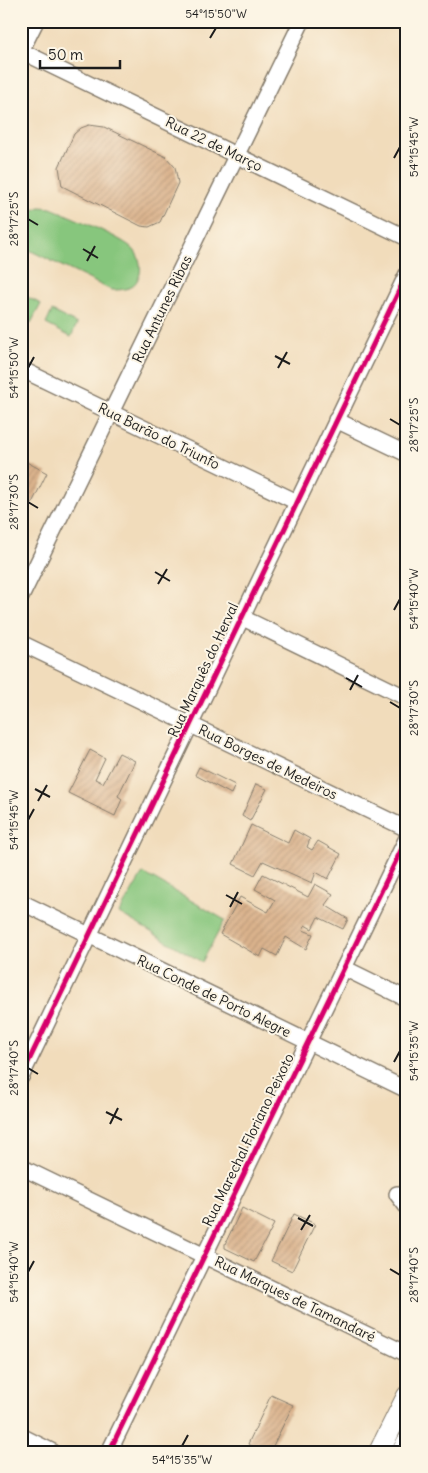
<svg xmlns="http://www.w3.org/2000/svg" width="428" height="1473" font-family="Delius,sans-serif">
  <defs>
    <pattern id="building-hatch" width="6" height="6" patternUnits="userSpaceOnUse" patternTransform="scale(1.25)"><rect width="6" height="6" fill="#dab28c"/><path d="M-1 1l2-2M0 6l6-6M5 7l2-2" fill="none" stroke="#ba9878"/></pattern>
  </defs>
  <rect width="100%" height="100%" fill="#fcf5e5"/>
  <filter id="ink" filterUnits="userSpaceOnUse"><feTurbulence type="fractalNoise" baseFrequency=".02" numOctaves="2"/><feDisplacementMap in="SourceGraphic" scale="10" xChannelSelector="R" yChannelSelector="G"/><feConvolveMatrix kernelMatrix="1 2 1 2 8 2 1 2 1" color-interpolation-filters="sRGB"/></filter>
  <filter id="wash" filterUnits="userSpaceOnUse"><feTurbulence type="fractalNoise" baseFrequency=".0096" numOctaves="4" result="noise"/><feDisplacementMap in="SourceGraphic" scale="20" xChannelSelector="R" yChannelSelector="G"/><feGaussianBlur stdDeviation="1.12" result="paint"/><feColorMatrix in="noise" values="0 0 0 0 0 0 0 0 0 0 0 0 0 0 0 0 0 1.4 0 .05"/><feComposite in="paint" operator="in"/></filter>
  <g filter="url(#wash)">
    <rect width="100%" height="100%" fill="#f1dcbb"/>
    <!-- garden -->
    <g fill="#87c67d" stroke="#52714c">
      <path d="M40,207L51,208C67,215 126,239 134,250C140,257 143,270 138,279C132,290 123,290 111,290L29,250L21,240C21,222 22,214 40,207Z"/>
      <path d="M21,294L41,304L31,323L21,319Z"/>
      <path d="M52,311L77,324L71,337L46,324Z"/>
      <path d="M143,873L225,920L202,962L119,913Z"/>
    </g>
    <g id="blocks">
      <!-- building -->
      <g fill="url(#building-hatch)">
        <path d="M89,125L104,127L166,157L175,167L178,183L160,222L149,227L141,226L62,186L59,167L74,134L81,128Z"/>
        <path d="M21,459L47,473L32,503L21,498Z"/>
        <path d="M90,750L105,758L95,779L103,783L119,753L135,761L118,796L122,799L115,816L68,793Z"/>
        <path d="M199,767L235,785L231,794L195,775Z"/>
        <path d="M256,784L267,789L250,821L242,816Z"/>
        <path d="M251,825L288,843L294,830L310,839L307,847L312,850L318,841L341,854L328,879L316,872L312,883L263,861L255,875L233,864Z"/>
        <path d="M263,874L308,897L315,884L333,894L325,905L348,919L343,929L318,917L312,929L305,925L303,930L313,934L306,949L286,937L277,956L264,949L260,957L220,934L240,897L268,912L275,900L255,889Z"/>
        <path d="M242,1208L274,1224L254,1262L225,1248V1244Z"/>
        <path d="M294,1214L315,1224L292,1271L271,1261Z"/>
        <path d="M271,1395L293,1405L270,1452H264L248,1444Z"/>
      </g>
    </g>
  </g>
  <g filter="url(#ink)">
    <use href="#blocks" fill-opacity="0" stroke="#867c6c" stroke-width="1"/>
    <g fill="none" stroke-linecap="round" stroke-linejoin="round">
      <defs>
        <g id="minor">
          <path d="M21,51L407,238"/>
          <path d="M21,51L36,21"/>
          <path d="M21,369L297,502"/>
          <path d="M336,420L407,454"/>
          <path d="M21,597L302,21"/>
          <path d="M241,617L407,698"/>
          <path d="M21,643L407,829"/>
          <path d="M21,902L407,1090"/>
          <path d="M344,968L407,999"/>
          <path d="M21,1077L407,274"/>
          <path d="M21,1167L407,1354"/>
          <path d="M397,1194L407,1207"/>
          <path d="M21,1436L53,1452"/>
          <path d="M109,1452L407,838"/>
        </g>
        <g id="major">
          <path d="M379,1452L407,1396"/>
          <path d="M402,1452L407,1442"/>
        </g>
      </defs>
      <!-- minor casing -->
      <use href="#minor" stroke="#867c6c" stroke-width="18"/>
      <!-- major casing -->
      <use href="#major" stroke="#867c6c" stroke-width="22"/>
      <!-- minor -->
      <use href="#minor" stroke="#fff" stroke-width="15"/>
      <!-- major -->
      <use href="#major" stroke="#fff" stroke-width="20"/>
      <defs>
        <g id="cycleway">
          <path d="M21,1077L407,274"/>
          <path d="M109,1452L407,838"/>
        </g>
      </defs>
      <!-- cycleway casing -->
      <use href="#cycleway" stroke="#fcf5e5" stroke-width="8"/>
      <!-- cycleway -->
      <use href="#cycleway" stroke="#d6006c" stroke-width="5"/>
    </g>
  </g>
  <!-- ticks -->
  <path fill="none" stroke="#1c1c1c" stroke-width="2" d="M210,38L216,28M394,158L400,147M28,219L38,225M83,249L98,258M87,261L95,246M275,356L290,364M28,368L34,357M278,368L287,352M390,419L400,425M28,502L38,508M155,572L170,581M158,584L167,569M394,610L400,599M346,678L362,687M350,690L358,675M390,702L400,708M35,789L50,797M38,801L47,785M28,820L34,809M226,895L242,904M230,907L238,892M394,1062L400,1051M28,1068L38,1074M106,1112L122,1120M110,1124L118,1108M298,1218L313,1226M301,1230L310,1215M390,1269L400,1275M28,1272L34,1261M182,1446L188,1435"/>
  <g text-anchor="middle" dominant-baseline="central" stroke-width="4" stroke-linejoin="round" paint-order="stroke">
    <!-- street labels -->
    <g font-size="14" fill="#1c1c1c" stroke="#fcf5e5">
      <text transform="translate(214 144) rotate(26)">Rua 22 de Março</text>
      <text transform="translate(162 309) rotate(-64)">Rua Antunes Ribas</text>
      <text transform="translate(159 436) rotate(26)">Rua Barão do Triunfo</text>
      <text transform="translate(203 670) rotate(-65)">Rua Marquês do Herval</text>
      <text transform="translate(268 762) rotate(26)">Rua Borges de Medeiros</text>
      <text transform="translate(214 996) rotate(26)">Rua Conde de Porto Alegre</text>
      <text transform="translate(248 1140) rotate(-64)">Rua Marechal Floriano Peixoto</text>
      <text transform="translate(295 1299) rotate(26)">Rua Marques de Tamandaré</text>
    </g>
  </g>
  <!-- margin -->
  <rect width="428" height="1473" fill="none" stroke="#fcf5e5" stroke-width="55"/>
  <!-- scale -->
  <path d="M40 60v8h80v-8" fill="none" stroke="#1c1c1c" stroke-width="2.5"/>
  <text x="48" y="60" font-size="15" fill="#1c1c1c" stroke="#fcf5e5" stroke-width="4" paint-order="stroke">50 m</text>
  <rect x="28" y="28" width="372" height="1418" fill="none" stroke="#1c1c1c" stroke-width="2"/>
  <g font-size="12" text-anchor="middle" fill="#1c1c1c">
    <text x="216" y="18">54°15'50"W</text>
    <text transform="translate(414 147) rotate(-90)" y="4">54°15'45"W</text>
    <text transform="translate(14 219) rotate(-90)" y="4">28°17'25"S</text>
    <text transform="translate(14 368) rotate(-90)" y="4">54°15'50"W</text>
    <text transform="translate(414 425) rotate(-90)" y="4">28°17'25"S</text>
    <text transform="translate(14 502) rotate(-90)" y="4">28°17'30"S</text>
    <text transform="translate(414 599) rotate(-90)" y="4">54°15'40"W</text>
    <text transform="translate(414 708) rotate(-90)" y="4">28°17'30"S</text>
    <text transform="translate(14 820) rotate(-90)" y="4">54°15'45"W</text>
    <text transform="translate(414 1051) rotate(-90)" y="4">54°15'35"W</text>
    <text transform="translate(14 1068) rotate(-90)" y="4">28°17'40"S</text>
    <text transform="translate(14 1272) rotate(-90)" y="4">54°15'40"W</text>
    <text transform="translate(414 1275) rotate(-90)" y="4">28°17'40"S</text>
    <text x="182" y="1464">54°15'35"W</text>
  </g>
</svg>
